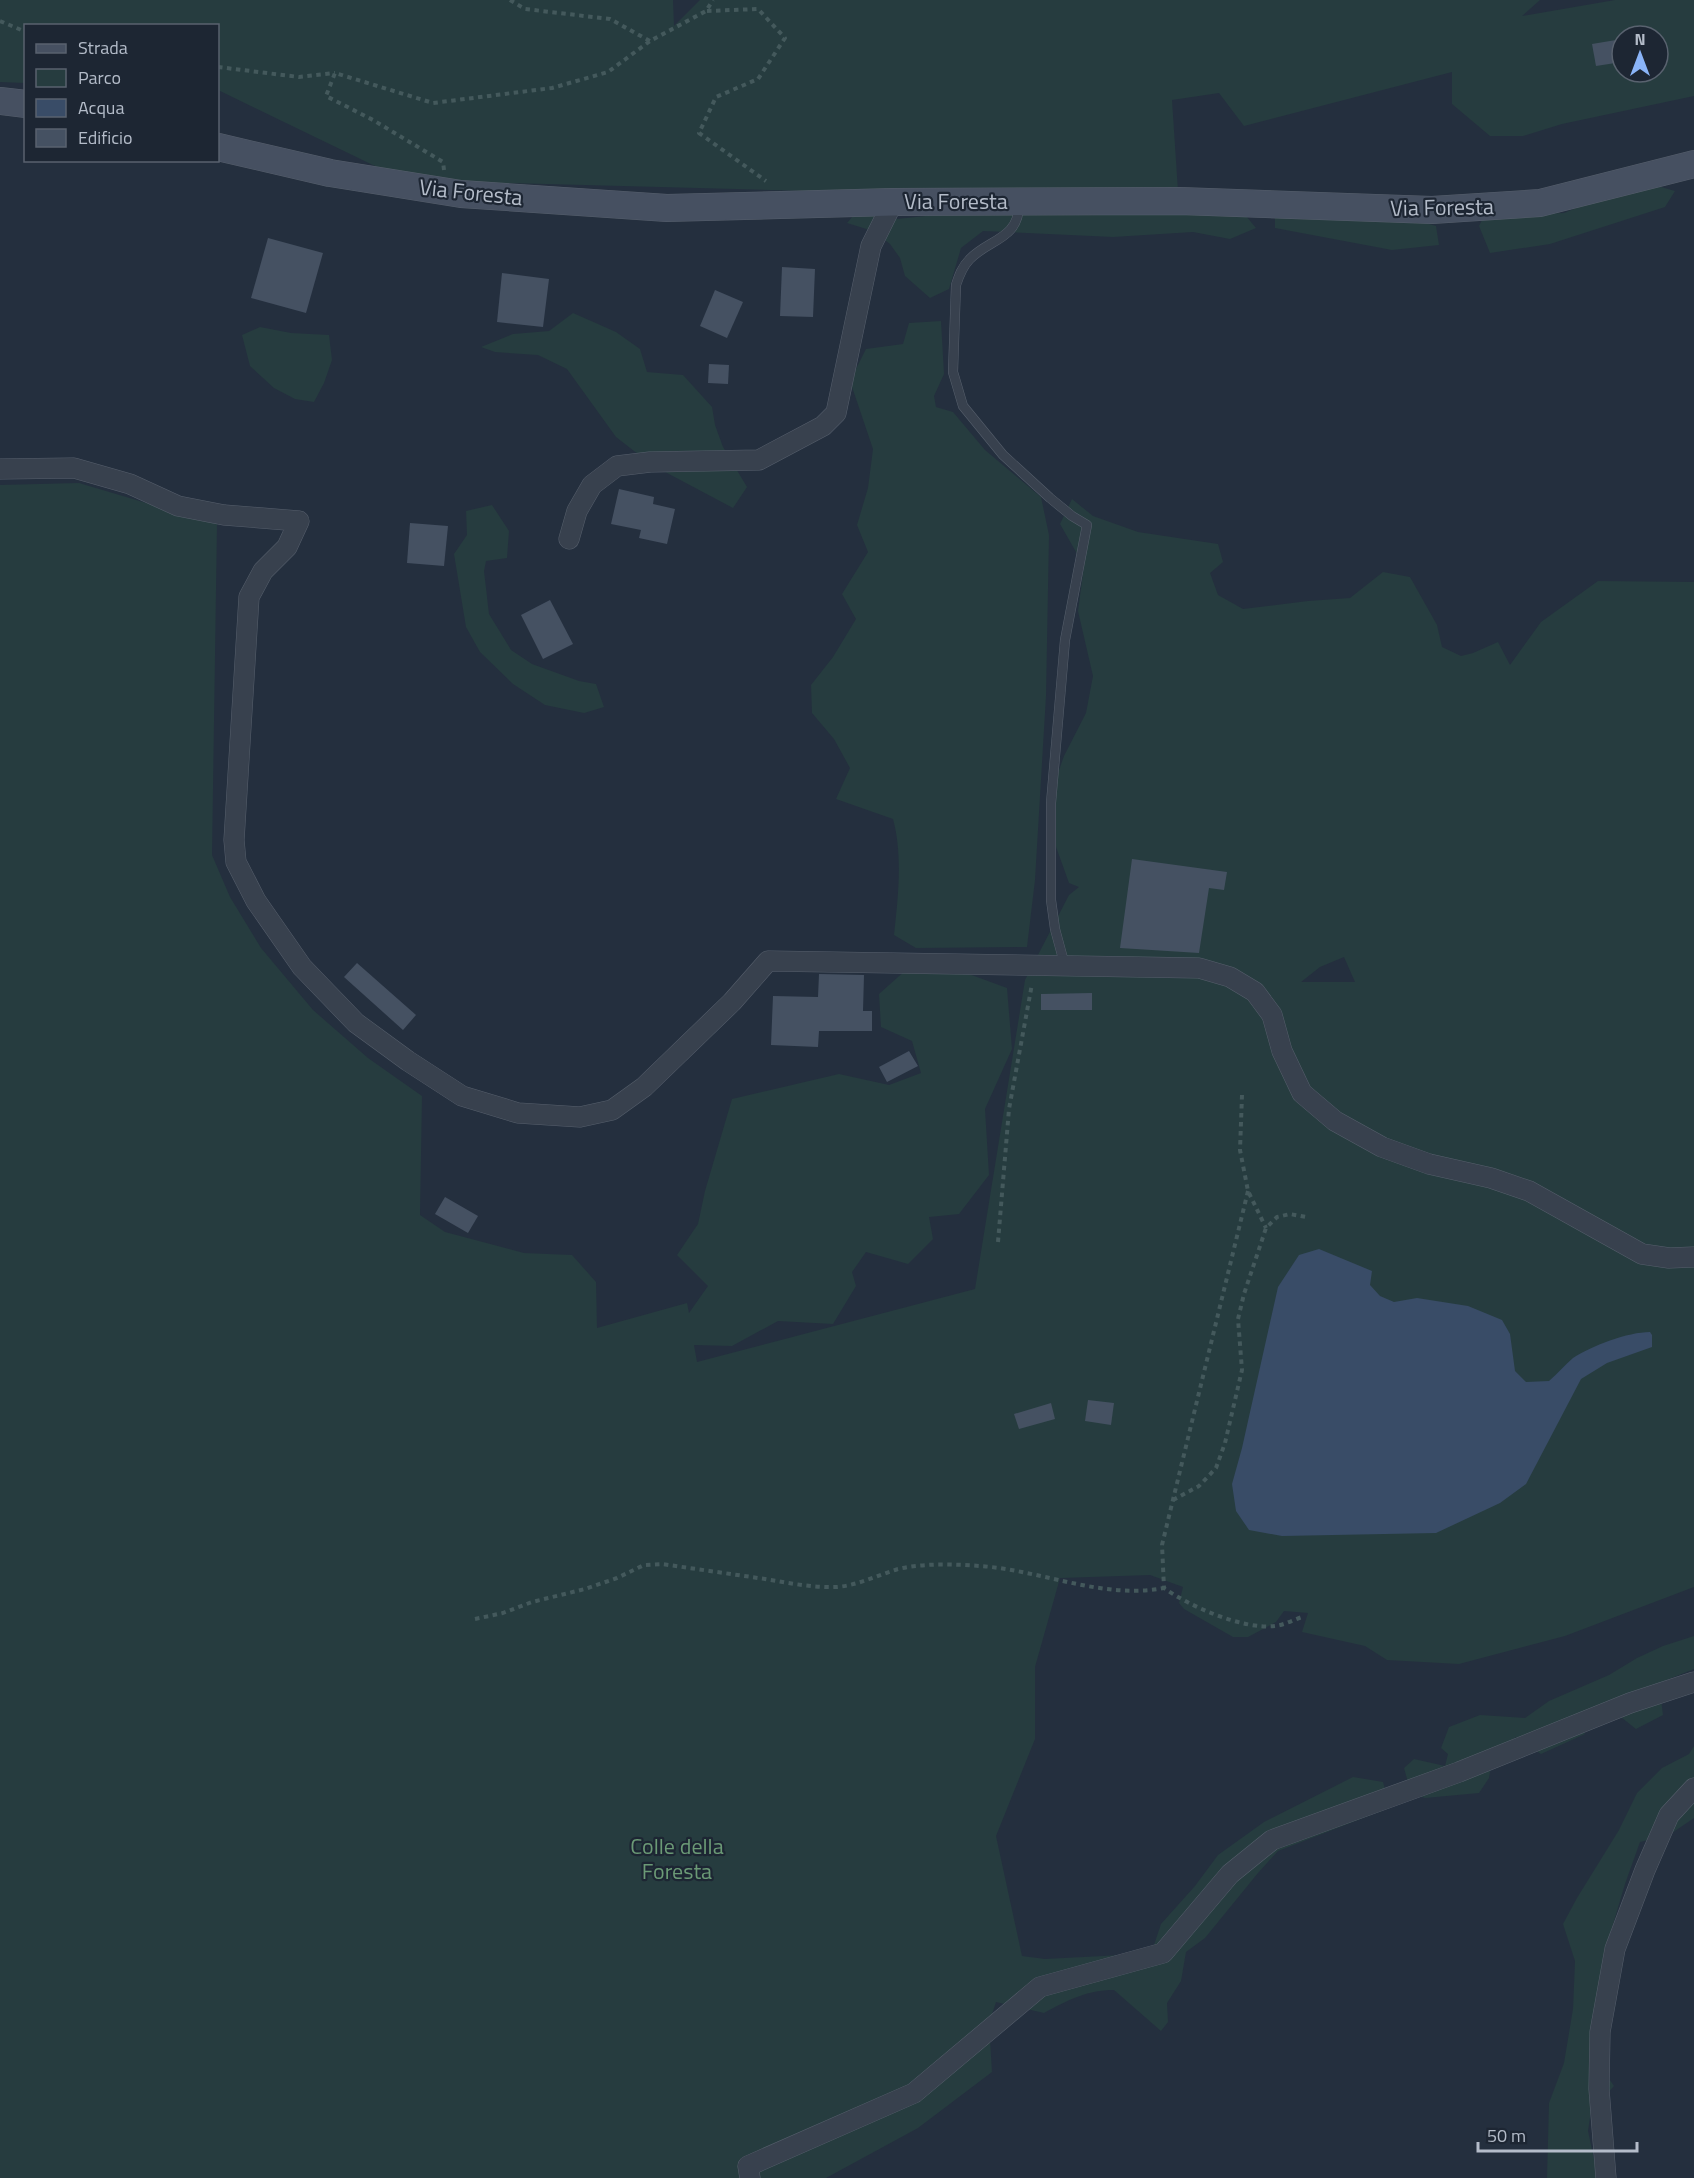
<svg xmlns="http://www.w3.org/2000/svg" width="1694" height="2178" font-family="'Titillium Web',sans-serif">
  <rect width="100%" height="100%" fill="#242f3e"/>
  <!-- green -->
  <g fill="#263c3f" fill-rule="evenodd">
    <path d="M0,0H673L674,26L700,0H1540L1522,16L1615,0H1694V96L1562,124L1523,136H1490L1452,104V72L1244,126L1219,93L1172,100L1178,191L845,192L466,182L377,167L218,90V26H26L25,83L0,82ZM1622,36H1658V72H1622Z"/>
    <path d="M1651,184L1675,191L1665,207L1550,244L1490,253L1479,226L1484,216L1564,213L1598,199Z"/>
    <path d="M1236,204L1256,228L1230,239L1193,232L1113,237L983,231L961,248L949,289L930,298L905,276L900,258L890,244L873,231L847,223L858,210L889,211L897,219L944,214Z"/>
    <path d="M1275,211L1406,217L1436,226L1439,245L1392,250L1275,228Z"/>
    <path d="M573,313L616,332L640,349L647,372L683,375L712,407L715,425L723,447L747,487L733,508L652,465L616,437L567,369L538,355L495,352L481,347L513,334L549,331Z"/>
    <path d="M941,321L944,374L934,396L936,407L953,412L985,450L1041,497L1049,535L1046,696L1035,880L1027,947L916,948L894,935C898,898 903,855 893,819L836,799L850,768L834,739L812,713L811,685L833,657L856,619L842,594L868,552L857,525L868,488L873,449L850,381L866,349L903,344L909,323Z"/>
    <path d="M260,327L291,333L329,335L332,360L324,383L314,402L295,399L274,388L250,366L242,335Z"/>
    <path d="M79,483L217,524L212,855L230,897L261,948L313,1010L368,1058L422,1096L420,1215L445,1232L524,1253L572,1255L596,1282L597,1328L687,1303L689,1313L708,1286L677,1255L698,1224L705,1191L732,1099L839,1074L889,1085L921,1073L912,1041L881,1027L879,994L907,969L958,970L1007,988L1012,1049L985,1109L989,1175L959,1214L929,1217L933,1239L908,1264L866,1252L852,1272L856,1286L833,1324L778,1321L732,1346L694,1345L697,1362L975,1289L1025,980L1069,895L1079,887L1069,883L1055,844L1054,784L1064,756L1086,713L1093,676L1078,611L1084,566L1060,524L1072,499L1093,516L1138,532L1218,544L1223,562L1210,573L1218,595L1243,609L1308,601L1350,598L1383,572L1410,577L1437,625L1442,647L1461,656L1473,653L1498,642L1510,665L1541,622L1598,581L1694,582V1587L1565,1636L1459,1664L1387,1660L1365,1646L1302,1632L1308,1613L1284,1611L1276,1622L1248,1637H1233L1184,1609L1179,1603L1183,1587L1150,1575L1060,1578L1035,1667V1739L996,1836L1022,1956L1045,1959L1122,1955L1154,1945L1161,1924L1195,1886L1218,1855L1264,1822L1353,1777L1383,1782L1388,1800L1384,1810L1278,1851L1258,1873L1205,1938L1186,1952L1181,1981L1167,2003L1168,2022L1161,2031L1114,1990C1087,1990 1068,2000 1044,2013L996,2002L989,2023L992,2072L918,2128L826,2178H0V485ZM1344,957L1355,982H1301L1320,967Z"/>
    <path d="M492,505L509,531L507,558L486,561L484,571L489,614L511,650L532,664L579,681L596,684L604,707L584,713L545,705L513,684L480,652L466,627L454,554L467,535L466,511Z"/>
    <path d="M1694,1636V1669L1659,1683L1663,1715L1636,1729L1612,1710L1573,1720L1585,1734L1541,1754L1516,1737L1497,1752L1492,1761L1489,1778L1479,1793L1425,1798L1411,1793L1404,1768L1414,1759L1445,1766L1448,1754L1441,1748L1449,1727L1480,1715L1525,1718L1549,1701L1609,1675L1637,1658L1663,1646Z"/>
    <path d="M1694,1746V1818L1669,1835L1640,1842L1625,1884L1603,1958L1593,2048L1596,2060L1614,2086L1591,2111L1588,2131L1598,2178H1547L1549,2103L1564,2063L1573,2009L1575,1961L1563,1924L1577,1898L1619,1830L1637,1793L1662,1768L1689,1754Z"/>
  </g>
  <!-- water -->
  <path fill="#394c67" d="M1319,1249L1372,1271L1370,1285L1380,1296L1394,1302L1417,1298L1468,1306L1502,1320L1510,1334L1515,1371L1526,1382L1549,1381C1557,1374 1565,1365 1573,1358C1591,1346 1628,1332 1650,1332L1652,1335V1347L1607,1363L1581,1379L1526,1484L1500,1503L1436,1533L1282,1536L1249,1530L1236,1511L1232,1484L1242,1448L1278,1287L1299,1255Z"/>
  <!-- building -->
  <g fill="#455162">
    <path d="M1622,39V62L1596,66L1592,44Z"/>
    <path d="M268,238L323,253L306,313L251,298Z"/>
    <path d="M782,267L815,269L813,317L780,316Z"/>
    <path d="M502,273L549,279L543,327L497,322Z"/>
    <path d="M715,290L743,302L727,338L700,326Z"/>
    <path d="M709,364L729,365L728,384L708,383Z"/>
    <path d="M619,489L654,497L653,504L675,509L667,544L639,538L641,530L611,524Z"/>
    <path d="M410,523L448,526L444,566L407,563Z"/>
    <path d="M550,600L573,644L543,659L521,615Z"/>
    <path d="M1132,859L1227,872L1224,890L1209,888L1199,953L1120,948Z"/>
    <path d="M357,963L416,1015L403,1030L344,977Z"/>
    <path d="M819,974L864,975L863,1011H872V1031H819L818,1047L771,1045L773,996L818,997Z"/>
    <path d="M1092,993V1010H1041V994Z"/>
    <path d="M909,1051L918,1066L887,1082L879,1067Z"/>
    <path d="M445,1197L478,1216L468,1233L435,1214Z"/>
    <path d="M1088,1400L1114,1403L1111,1425L1085,1421Z"/>
    <path d="M1051,1403L1055,1419L1019,1429L1014,1414Z"/>
  </g>
  <g fill="none" stroke-linecap="round" stroke-linejoin="round">
    <defs>
      <path id="lane" d="M1019,204C1019,240 988,239 969,260C962,267 959,276 956,285L953,372L963,406L1003,455L1050,498L1072,516L1087,525L1065,640L1051,803V900L1055,929L1065,966"/>
      <g id="street">
        <path d="M0,469L74,468L130,484L178,506L224,515L299,521L287,547L263,571L249,597L234,840L236,862L256,901L302,967L356,1023L408,1061L462,1096L518,1113L580,1117L612,1110L644,1087L732,1002L768,961L1199,968L1230,977L1255,992L1272,1015L1282,1051L1302,1093L1335,1121L1382,1147L1429,1164L1491,1178L1529,1191L1642,1254L1669,1258L1694,1257"/>
        <path d="M569,539L577,511L592,485L617,466L650,462L759,460L823,426L836,413L871,246L893,202"/>
        <path d="M750,2178L748,2166L914,2093L1040,1987L1163,1953L1230,1874L1272,1840L1459,1772L1630,1703L1694,1682"/>
        <path d="M1606,2178L1599,2089L1600,2032L1615,1949L1645,1870L1669,1815L1694,1788"/>
      </g>
      <g id="secondary">
        <path d="M0,101L26,104"/>
        <path d="M218,147L330,173L461,194L667,208L893,202L1180,201L1432,210L1540,203L1694,164"/>
      </g>
    </defs>
    <!-- lane casing -->
    <use href="#lane" stroke="#565f6c" stroke-width="10"/>
    <!-- street casing -->
    <use href="#street" stroke="#565f6c" stroke-width="21"/>
    <!-- secondary casing -->
    <use href="#secondary" stroke="#565f6c" stroke-width="28"/>
    <!-- path -->
    <g stroke="#44595c" stroke-width="4" stroke-dasharray="4.5 4.5" stroke-linecap="butt">
      <path d="M510,0L525,9L610,19L650,41"/>
      <path d="M707,11L758,9L785,38L758,79L716,97L699,133L766,181"/>
      <path d="M0,21L26,32"/>
      <path d="M218,67L299,77L335,73"/>
      <path d="M444,170L443,162L373,120L326,96L335,73L433,103L552,88L608,72L650,41L706,11L713,0"/>
      <path d="M1242,1095L1240,1150L1248,1191L1266,1228"/>
      <path d="M1248,1191L1162,1545L1164,1588C1189,1606 1243,1630 1275,1626C1284,1625 1293,1620 1302,1617"/>
      <path d="M998,1242L1009,1109L1032,984"/>
      <path d="M1173,1500L1199,1486L1216,1468L1225,1443L1242,1370L1238,1319L1244,1294L1266,1228L1277,1217L1290,1214L1306,1217"/>
      <path d="M475,1619L503,1613L532,1602L585,1589L617,1578L644,1565L662,1564C696,1569 731,1574 765,1579C789,1583 813,1588 837,1587C859,1585 878,1575 898,1569C925,1563 953,1564 980,1566C1041,1570 1103,1600 1164,1588"/>
    </g>
    <!-- lane -->
    <use href="#lane" stroke="#38414e" stroke-width="9"/>
    <!-- street -->
    <use href="#street" stroke="#38414e" stroke-width="20"/>
    <!-- secondary -->
    <use href="#secondary" stroke="#465061" stroke-width="27"/>
  </g>
  <g text-anchor="middle" dominant-baseline="central" stroke-width="4.5" stroke-linejoin="round" paint-order="stroke">
    <!-- street labels -->
    <g font-size="22" fill="#b4bcc9" stroke="#1d2633">
      <text transform="translate(471 192) rotate(6)">Via Foresta</text>
      <text x="956" y="201">Via Foresta</text>
      <text transform="translate(1442 207) rotate(-1)">Via Foresta</text>
    </g>
    <!-- park labels -->
    <g font-size="22" fill="#6b9a76" stroke="#1d2633">
      <text x="677" y="1846">Colle della<tspan x="677" dy="25">Foresta</tspan></text>
    </g>
  </g>
  <!-- legend -->
  <rect x="24" y="24" width="195" height="138" fill="#1d2633" stroke="#59626f" stroke-width="1.5"/>
  <rect x="36" y="44" width="30" height="9" fill="#465061" stroke="#59626f" stroke-width="1.5"/>
  <text x="78" y="54" font-size="18" fill="#b4bcc9">Strada</text>
  <rect x="36" y="69" width="30" height="18" fill="#263c3f" stroke="#59626f" stroke-width="1.5"/>
  <text x="78" y="84" font-size="18" fill="#b4bcc9">Parco</text>
  <rect x="36" y="99" width="30" height="18" fill="#394c67" stroke="#59626f" stroke-width="1.5"/>
  <text x="78" y="114" font-size="18" fill="#b4bcc9">Acqua</text>
  <rect x="36" y="129" width="30" height="18" fill="#455162" stroke="#59626f" stroke-width="1.5"/>
  <text x="78" y="144" font-size="18" fill="#b4bcc9">Edificio</text>
  <!-- north arrow -->
  <g transform="translate(1640 54)"><circle r="28" fill="#1d2633" stroke="#59626f" stroke-width="1.5"/>
  <path d="M0-4.5L10 22L0 15L-10 22Z" fill="#8ab4f8"/>
  <text y="-9" font-size="16" font-weight="bold" text-anchor="middle" fill="#b4bcc9">N</text>
  </g>
  <!-- scale -->
  <path d="M1478 2142v9h159v-9" fill="none" stroke="#b4bcc9" stroke-width="3"/>
  <text x="1487" y="2142" font-size="18" fill="#b4bcc9" stroke="#1d2633" stroke-width="4.5" paint-order="stroke">50 m</text>
</svg>
